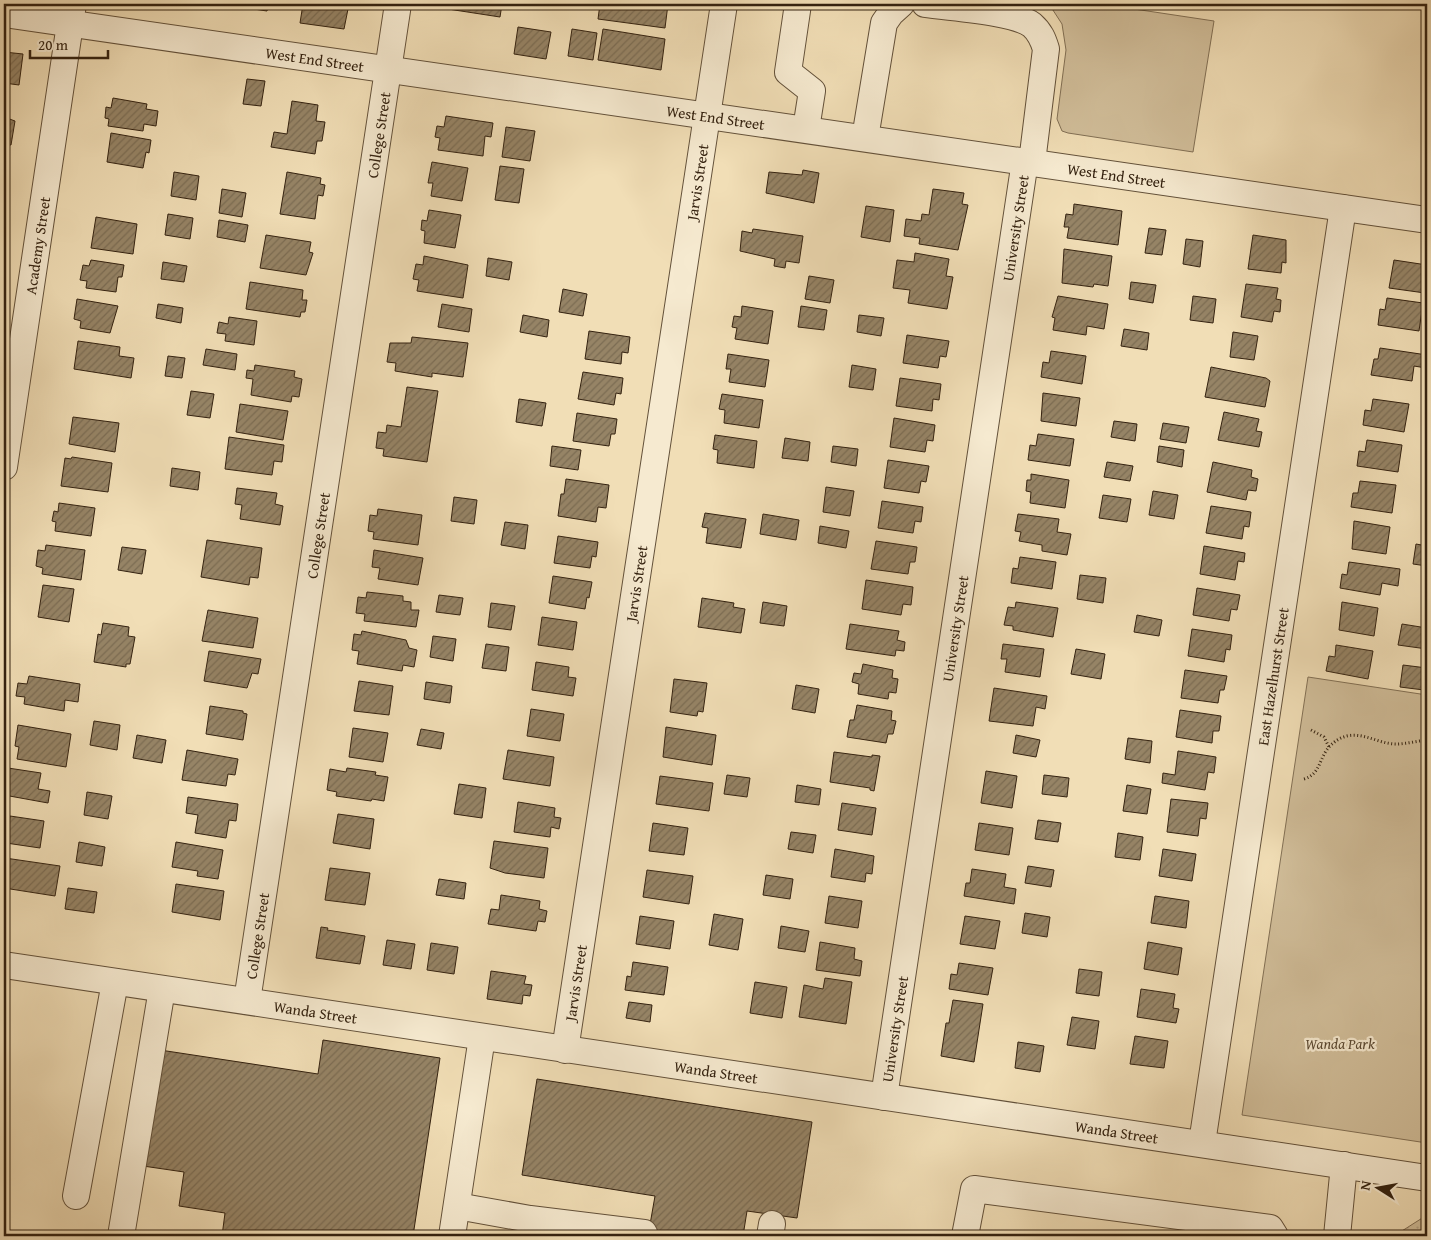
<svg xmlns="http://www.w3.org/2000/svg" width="1431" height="1240" font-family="'Gentium Book Plus',serif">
  <defs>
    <pattern id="grass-dots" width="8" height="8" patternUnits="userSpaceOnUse" patternTransform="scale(1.25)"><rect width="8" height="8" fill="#d1be9a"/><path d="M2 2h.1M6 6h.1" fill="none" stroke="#b4a384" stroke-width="1.8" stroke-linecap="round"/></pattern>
    <pattern id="building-hatch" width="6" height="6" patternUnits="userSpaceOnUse" patternTransform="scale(1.25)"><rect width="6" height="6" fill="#968466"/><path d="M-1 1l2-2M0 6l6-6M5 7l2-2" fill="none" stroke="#7b6c53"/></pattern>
  </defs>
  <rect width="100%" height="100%" fill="#f1deb6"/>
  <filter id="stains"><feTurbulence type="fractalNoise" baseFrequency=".004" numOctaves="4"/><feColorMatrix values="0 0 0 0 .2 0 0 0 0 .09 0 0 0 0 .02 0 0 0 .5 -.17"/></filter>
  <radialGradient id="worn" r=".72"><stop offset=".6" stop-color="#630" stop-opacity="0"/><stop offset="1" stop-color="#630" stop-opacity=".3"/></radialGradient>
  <!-- grass -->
  <path fill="url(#grass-dots)" stroke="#827055" d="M1427,1215V1236H1394Z"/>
  <!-- park -->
  <g fill="#d1be9a" stroke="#827055">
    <path d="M1049,4H1101L1214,21L1193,152L1068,133L1062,131L1057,119L1066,50L1062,24Z"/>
    <path d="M1308,677L1427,695V1143L1242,1115Z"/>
  </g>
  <!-- building -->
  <g fill="url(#building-hatch)" stroke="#342210">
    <path d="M248,4H269L267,11L247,8Z"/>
    <path d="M303,4H349L344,29L300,23Z"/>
    <path d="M448,4H502L500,17L448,9Z"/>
    <path d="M600,4H668L665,28L598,19Z"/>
    <path d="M518,27L551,32L546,59L514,54Z"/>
    <path d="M572,29L597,33L593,60L568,56Z"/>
    <path d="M603,29L665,39L661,70L598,60Z"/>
    <path d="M4,52L23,54L19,85L4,83Z"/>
    <path d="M247,79L265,81L261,106L243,104Z"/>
    <path d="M113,98L147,104L146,109L158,111L156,126L144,124L143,131L108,126L109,119L105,118L106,107L111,108Z"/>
    <path d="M292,101L318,105L316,121L325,122L322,141H317L315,154L271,147L274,132L287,134Z"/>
    <path d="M446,116L493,123L491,137L485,136L483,156L438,150L440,138L435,137L437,126L444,127Z"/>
    <path d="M4,117L15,121L11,145L4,144Z"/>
    <path d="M506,127L535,131L530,161L502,157Z"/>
    <path d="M111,133L151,140L149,153L146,152L143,168L107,162Z"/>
    <path d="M432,162L468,168L462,201L431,196L433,183H428Z"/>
    <path d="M500,166L524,169L519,203L495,200Z"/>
    <path d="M803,170L819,173L814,203L766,193L769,172L802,175Z"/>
    <path d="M174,172L199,176L196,200L171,196Z"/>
    <path d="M287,172L321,178L320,184L325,185L323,196L318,195L315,219L280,214Z"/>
    <path d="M222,189L246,193L242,217L219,213Z"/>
    <path d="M933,189L964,193L962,204L968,205L958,250L919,244L920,238L904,236L906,219L921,221L922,214L929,215Z"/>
    <path d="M1074,204L1122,211L1118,245L1067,238L1069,227H1064L1066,214L1073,215Z"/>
    <path d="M866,206L894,210L890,242L861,237Z"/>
    <path d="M429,210L461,215L455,248L424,243L425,231L421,230L422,220L427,221Z"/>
    <path d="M168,214L193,218L190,239L165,235Z"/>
    <path d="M96,217L137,224L133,254L91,248Z"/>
    <path d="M219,220L248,225L245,242L217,237Z"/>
    <path d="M1149,228L1166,230L1162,255L1145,253Z"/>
    <path d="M753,229L803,236L799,263L786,261L785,268L774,266L775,259L740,251L742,231L752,233Z"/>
    <path d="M266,235L311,242L309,252L313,253L306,275L260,268Z"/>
    <path d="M1253,235L1286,240V263L1282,262L1281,273L1248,269Z"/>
    <path d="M1186,239L1203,241L1200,267L1183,264Z"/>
    <path d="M1064,249L1112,256L1108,286L1094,284L1093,287L1062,283Z"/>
    <path d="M915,253L949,259L946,276L953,277L947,309L908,303L910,290L893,288L897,260L914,262Z"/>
    <path d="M424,256L468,265L463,298L417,291L419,280L413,279L416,264L423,265Z"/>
    <path d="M488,258L512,262L509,280L486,276Z"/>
    <path d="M91,260L124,265L122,277H118L116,292L86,288L87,281L80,280L83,265L89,266Z"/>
    <path d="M1394,260L1427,265L1425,293L1389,288Z"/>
    <path d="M163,262L187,266L184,282L161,279Z"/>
    <path d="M809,276L834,280L830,303L805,299Z"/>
    <path d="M250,282L303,290L302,300H307L305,312H301L300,317L246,309Z"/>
    <path d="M1131,282L1156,285L1153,303L1129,299Z"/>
    <path d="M1246,284L1278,288L1276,299L1281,300L1280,312L1274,311L1272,322L1241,317Z"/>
    <path d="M563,289L587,294L583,316L559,312Z"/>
    <path d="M1058,296L1108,304L1104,329L1087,326L1086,335L1053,330L1055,318L1052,317Z"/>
    <path d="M1193,296L1216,299L1213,323L1190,320Z"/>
    <path d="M1387,298L1423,303L1419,331L1378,325L1380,309L1385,310Z"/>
    <path d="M77,299L118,306L110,333L80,328L81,321L74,319Z"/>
    <path d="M158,304L183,308L181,323L156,318Z"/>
    <path d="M442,304L472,309L469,332L438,327Z"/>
    <path d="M742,306L773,311L768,344L735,339L737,328L732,327L734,316L741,317Z"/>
    <path d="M801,306L827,310L824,330L798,327Z"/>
    <path d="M523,315L549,320L547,337L520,332Z"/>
    <path d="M859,315L884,318L881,336L857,332Z"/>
    <path d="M229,317L257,321L254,345L225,341L226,334L217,333L219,322L228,324Z"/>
    <path d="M1124,329L1149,333L1147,350L1121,346Z"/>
    <path d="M589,331L630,337L628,353L622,352L621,364L585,359Z"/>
    <path d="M1233,332L1258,336L1254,360L1230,357Z"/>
    <path d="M907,335L949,341L946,357L940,356L938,368L903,363Z"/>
    <path d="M412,337L468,343L463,377L432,373V377L395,371L396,363L387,362L390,343H411Z"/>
    <path d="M78,341L120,347L119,356L134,358L131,378L74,369Z"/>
    <path d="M1380,348L1427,355L1426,368L1414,366L1412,381L1371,375L1374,359H1378Z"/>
    <path d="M206,349L237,354L235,370L203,365Z"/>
    <path d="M1051,351L1086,356L1082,384L1041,377L1043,362L1049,363Z"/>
    <path d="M728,354L769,360L765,387L729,382L731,369H726Z"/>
    <path d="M168,356L185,358L182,378L165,376Z"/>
    <path d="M255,365L295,371L294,377L302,379L299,397L292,396L291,402L251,395L253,379L246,378L247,370L254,371Z"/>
    <path d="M852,365L876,369L873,390L849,387Z"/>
    <path d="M1211,367L1266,378L1270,381L1265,407L1205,397Z"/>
    <path d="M583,372L623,378L621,394L616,393L614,405L578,399Z"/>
    <path d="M900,378L941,384L939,400L933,399L932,411L896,406Z"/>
    <path d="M407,387L438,391L427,462L383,456L384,449L376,448L378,432L386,433L387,425L401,427Z"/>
    <path d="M191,391L214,394L210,418L187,415Z"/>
    <path d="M1043,393L1080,398L1076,426L1041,421Z"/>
    <path d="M722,394L763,400L759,428L724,423L725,410L719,409Z"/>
    <path d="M519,399L546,403L542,426L516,422Z"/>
    <path d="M1373,399L1409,404L1404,432L1363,425L1365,410L1371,411Z"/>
    <path d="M240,404L288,411L283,440L236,432Z"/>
    <path d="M1224,412L1259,419L1256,431L1262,432L1259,447L1218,440Z"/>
    <path d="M577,413L617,419L615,434H611L609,446L573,441Z"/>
    <path d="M73,417L119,423L115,452L69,444Z"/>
    <path d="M894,418L935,425L933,441L927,440L925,452L890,447Z"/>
    <path d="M1114,421L1137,424L1135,441L1111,437Z"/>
    <path d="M1163,423L1189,427L1186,443L1160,439Z"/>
    <path d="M1038,434L1074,439L1070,466L1028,460L1030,445L1036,446Z"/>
    <path d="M715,435L757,441L754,468L717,463L718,450L713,449Z"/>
    <path d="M229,437L284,445L282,462L274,461L272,475L225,469Z"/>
    <path d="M785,438L810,442L808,461L782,458Z"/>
    <path d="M1367,440L1402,445L1398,472L1357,466L1359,451L1365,452Z"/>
    <path d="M552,446L581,450L578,470L550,466Z"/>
    <path d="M833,446L858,449L856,466L831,462Z"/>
    <path d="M1159,446L1184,450L1182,467L1157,462Z"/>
    <path d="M72,457L112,463L108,492L61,486L65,458L71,459Z"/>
    <path d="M888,460L929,466L926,482L921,481L919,493L884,488Z"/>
    <path d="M1107,462L1133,466L1130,481L1104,477Z"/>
    <path d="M1213,462L1252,470L1251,477L1258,479L1256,491L1248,490L1246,500L1207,492Z"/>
    <path d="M172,468L200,472L198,490L170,486Z"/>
    <path d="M1031,474L1069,480L1065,508L1030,503L1031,492L1026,491L1027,480H1031Z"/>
    <path d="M566,479L609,485L606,508L598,507L596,522L558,516L561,494H564Z"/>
    <path d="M1360,481L1396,485L1392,513L1351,507L1353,493H1358Z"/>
    <path d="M826,487L854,491L850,516L823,512Z"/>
    <path d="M237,488L277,493L275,504L283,506L280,525L240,519L242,505L235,504Z"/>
    <path d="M1153,491L1178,495L1174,519L1149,515Z"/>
    <path d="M1103,495L1131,499L1127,522L1099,518Z"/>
    <path d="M454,497L477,500L474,524L451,521Z"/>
    <path d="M882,501L923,507L921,522L915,521L913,533L878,528Z"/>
    <path d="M59,503L95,508L91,536L55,531L56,522L52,521L54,511L58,512Z"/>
    <path d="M1211,506L1251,512L1249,527L1244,526L1242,539L1206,533Z"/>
    <path d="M378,509L422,515L418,545L373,539L374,532L368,531L370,515L377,516Z"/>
    <path d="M705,513L746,519L741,548L706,543L708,528L702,527Z"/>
    <path d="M763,514L799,520L796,540L760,534Z"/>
    <path d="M1018,514L1059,519L1057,532L1071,534L1067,555L1042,551V545L1019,541L1021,532L1015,531Z"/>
    <path d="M1354,521L1390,527L1386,554L1352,549Z"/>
    <path d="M505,522L528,525L525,549L501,545Z"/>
    <path d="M820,526L849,531L846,548L818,543Z"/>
    <path d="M558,536L598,542L596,557L592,556L590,568L554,563Z"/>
    <path d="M207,540L262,548L258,578L250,577L249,585L201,577Z"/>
    <path d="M876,541L917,547L915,562H910L908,574L871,569Z"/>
    <path d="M1416,544L1427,546V566L1413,564Z"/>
    <path d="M46,545L85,550L81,580L42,574L43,568L36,566L38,550L45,551Z"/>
    <path d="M1204,546L1245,553L1244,562L1238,561L1235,580L1200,574Z"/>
    <path d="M122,547L146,550L142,574L118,570Z"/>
    <path d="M374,550L423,558L418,585L378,579L380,568L372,567Z"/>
    <path d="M1020,557L1056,562L1052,589L1011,583L1013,568L1018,569Z"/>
    <path d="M1349,562L1400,569L1398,586L1382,583L1380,595L1340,588L1342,574L1347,575Z"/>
    <path d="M1080,575L1106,578L1103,603L1077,599Z"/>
    <path d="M553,576L592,582L589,598L587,597L585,609L549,603Z"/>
    <path d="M866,580L913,587L911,605L903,604L901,615L862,609Z"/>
    <path d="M43,585L74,589L69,622L38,617Z"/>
    <path d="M1197,588L1240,595L1237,610L1231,609L1229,621L1193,615Z"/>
    <path d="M367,592L403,596V601L411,602V610H419L416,627L364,621L365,614L356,613L358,597L366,598Z"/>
    <path d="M439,595L463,598L460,615L436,612Z"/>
    <path d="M702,598L734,603L733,607L745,609L741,633L698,627Z"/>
    <path d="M763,602L787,606L784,626L760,623Z"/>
    <path d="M1016,602L1058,608L1053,637L1013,630V626L1004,625L1008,607L1015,608Z"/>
    <path d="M1342,602L1378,608L1374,636L1339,630Z"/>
    <path d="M491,603L515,606L511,630L488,627Z"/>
    <path d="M208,610L258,618L253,648L202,641Z"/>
    <path d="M1137,615L1162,620L1159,636L1134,632Z"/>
    <path d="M542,617L577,622L573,650L538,645Z"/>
    <path d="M103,623L129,627L128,636L135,637L130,664H126V667L94,662L98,634L101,635Z"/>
    <path d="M850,624L899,631L897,640L905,642L904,651L896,650L895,656L846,649Z"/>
    <path d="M1402,624L1427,628V649L1398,645Z"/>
    <path d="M1192,629L1232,635L1230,650L1226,649L1224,662L1188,656Z"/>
    <path d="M362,631L406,640L409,648L417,650L414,667L403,665L402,671L357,664L359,651L352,650L354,634L361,635Z"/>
    <path d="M433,636L456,639L453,661L430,657Z"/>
    <path d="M486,644L509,647L506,671L482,668Z"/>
    <path d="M1003,644L1044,649L1040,677L1005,672L1007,659H1001Z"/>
    <path d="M1336,645L1373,651L1368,679L1326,671L1329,656L1335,657Z"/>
    <path d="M1076,649L1105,654L1101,679L1071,674Z"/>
    <path d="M209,651L261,659L258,674L252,673L247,688L204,681Z"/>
    <path d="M536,662L569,667L568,677L576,678L573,696L532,690Z"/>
    <path d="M863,664L893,670L892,678L898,679L896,693L889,692L888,699L858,694L859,684L852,682L854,673L861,674Z"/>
    <path d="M1403,665L1427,668L1424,690L1400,687Z"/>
    <path d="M1185,670L1227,676L1224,690H1220L1218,703L1181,698Z"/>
    <path d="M29,676L80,684L78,702L65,700L64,711L24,704L25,697L16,696L18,683L27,684Z"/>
    <path d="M674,679L707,683L703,712L698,711L697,716L670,712Z"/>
    <path d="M359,681L393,686L389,715L354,711Z"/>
    <path d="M426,682L452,686L450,703L424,699Z"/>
    <path d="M796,685L819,689L815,713L792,709Z"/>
    <path d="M994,688L1047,696L1045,709L1036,707L1033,726L989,721Z"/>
    <path d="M857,705L892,711L891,720L896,721L893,734H888L886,743L847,737L850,720H854Z"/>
    <path d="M210,706L243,711V713L247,714L243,740L206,734Z"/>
    <path d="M531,709L564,714L560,741L527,736Z"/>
    <path d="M1180,710L1221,716L1219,731H1213L1212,743L1176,737Z"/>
    <path d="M94,721L120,725L117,750L90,745Z"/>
    <path d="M18,725L71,734L66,767L17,759L19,747L15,746Z"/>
    <path d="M666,727L716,735L712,765L663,757Z"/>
    <path d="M353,728L388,733L383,762L349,757Z"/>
    <path d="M421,729L444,733L441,749L417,745Z"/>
    <path d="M137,735L166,740L162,763L133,758Z"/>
    <path d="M1016,735L1040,740L1036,757L1013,753Z"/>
    <path d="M1128,738L1152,741L1150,763L1125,759Z"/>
    <path d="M187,750L238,759L235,775L228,774L226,786L182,780Z"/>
    <path d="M508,750L554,757L550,786L503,779Z"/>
    <path d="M1178,751L1216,757L1214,773L1208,772L1205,790L1162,783L1163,773L1175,775Z"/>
    <path d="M834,752L872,757V755L880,756L874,791L870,790V788L830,782Z"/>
    <path d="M8,768L41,773L38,789L50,791L48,803L4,795Z"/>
    <path d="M347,768L376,772L375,775L388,777L384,801L372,799L371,801L336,796L337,792L327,790L330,769L346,772Z"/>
    <path d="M986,771L1017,776L1012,808L981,803Z"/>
    <path d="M727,775L750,778L747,797L724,794Z"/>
    <path d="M1044,775L1069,778L1067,797L1042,794Z"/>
    <path d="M660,776L713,783L709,811L656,804Z"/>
    <path d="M459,784L486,788L482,818L454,814Z"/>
    <path d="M797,785L821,789L819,805L795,802Z"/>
    <path d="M1127,785L1151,789L1147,814L1123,811Z"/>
    <path d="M87,792L112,796L108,819L84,815Z"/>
    <path d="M188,797L238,804L236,821L229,820L226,838L195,833L198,815L186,813Z"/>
    <path d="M1171,799L1208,803L1206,819L1200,818L1198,836L1167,832Z"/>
    <path d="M518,802L555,808L554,817L561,818L559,829L551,827L550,837L514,832Z"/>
    <path d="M842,803L876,808L872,835L838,830Z"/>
    <path d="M338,814L374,819L370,849L333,843Z"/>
    <path d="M10,816L44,821L40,848L6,843Z"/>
    <path d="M1038,820L1061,823L1058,842L1035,839Z"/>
    <path d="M653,823L688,828L684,855L649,851Z"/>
    <path d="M979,823L1013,828L1009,855L975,850Z"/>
    <path d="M791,832L816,835L813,853L788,849Z"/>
    <path d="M1118,833L1143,837L1140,860L1115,857Z"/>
    <path d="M494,841L548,848L544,878L505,873L490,868Z"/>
    <path d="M79,842L105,847L102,866L76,862Z"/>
    <path d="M176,842L223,850L218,879L197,876L198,871L172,867Z"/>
    <path d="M835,849L874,856L872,874L866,873L865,882L831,877Z"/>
    <path d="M1163,849L1196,854L1192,881L1159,876Z"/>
    <path d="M5,858L60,866L55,896L4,888Z"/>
    <path d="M1028,866L1054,870L1051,887L1025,883Z"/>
    <path d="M330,868L370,873L365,905L325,900Z"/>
    <path d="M972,869L1006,874L1004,887L1016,889L1014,904L964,896L966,883H970Z"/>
    <path d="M647,870L693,876L689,904L643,897Z"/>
    <path d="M766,875L793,879L790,899L763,895Z"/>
    <path d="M439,879L466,883L464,899L436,895Z"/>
    <path d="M176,884L224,891L220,920L172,912Z"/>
    <path d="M68,888L97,892L94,913L65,909Z"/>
    <path d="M501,895L540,901L539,909L547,911L545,922L538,921L536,931L488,924L491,909L499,910Z"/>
    <path d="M829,896L862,901L858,928L825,923Z"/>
    <path d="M1155,896L1189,901L1186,928L1151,923Z"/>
    <path d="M1025,913L1050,917L1047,937L1022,933Z"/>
    <path d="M714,914L743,919L738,950L709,945Z"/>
    <path d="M640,916L674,921L670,949L636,944Z"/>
    <path d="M965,916L1000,921L995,949L960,944Z"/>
    <path d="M781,926L809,931L805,952L778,948Z"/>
    <path d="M321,927L328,928L327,930L365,936L360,964L316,958Z"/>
    <path d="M387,940L415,944L411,969L383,965Z"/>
    <path d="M820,942L855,948L854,959L862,961L860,976L816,970Z"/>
    <path d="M1148,942L1182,948L1178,975L1144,969Z"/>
    <path d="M431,943L458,947L454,974L427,970Z"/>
    <path d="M633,962L668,967L664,995L625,990L627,976L631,977Z"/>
    <path d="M959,963L993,968L988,995L949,989L951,974L957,975Z"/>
    <path d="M1079,969L1102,972L1099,996L1076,993Z"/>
    <path d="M491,971L526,976L524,984L532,985L530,996L523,995L522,1004L487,999Z"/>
    <path d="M825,978L852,982L846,1024L799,1017L804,985L823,989Z"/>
    <path d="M755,982L787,987L782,1018L750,1013Z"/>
    <path d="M1141,989L1175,994L1173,1008L1179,1009L1176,1023L1137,1017Z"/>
    <path d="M953,1000L983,1004L974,1062L941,1056L946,1023H949Z"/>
    <path d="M629,1002L652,1005L650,1022L626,1018Z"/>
    <path d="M1072,1017L1099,1021L1095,1049L1067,1045Z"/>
    <path d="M1135,1036L1168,1041L1164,1068L1130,1064Z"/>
    <path d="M323,1040L440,1058L413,1236H222L225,1213L179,1206L184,1172L143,1166L160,1050L318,1074Z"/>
    <path d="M1018,1042L1044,1046L1040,1072L1015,1068Z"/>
    <path d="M537,1079L812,1122L797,1218L747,1211L743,1236H648L655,1196L522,1175Z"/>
  </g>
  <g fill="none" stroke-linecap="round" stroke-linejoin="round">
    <defs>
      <g id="minor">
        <path d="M798,4L788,72L812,91L806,129"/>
        <path d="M925,4C950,8 1013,11 1032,25C1040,32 1043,39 1046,49L1032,162"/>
        <path id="s1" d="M4,14L1427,220"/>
        <path d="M865,138L884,23L891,13L901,4"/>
        <path id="s2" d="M4,467L73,4"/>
        <path id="s3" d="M4,965L1427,1178"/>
        <path id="s4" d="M247,1001L398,4"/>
        <path id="s5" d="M565,1050L724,4"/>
        <path id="s6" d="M884,1097L1025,161"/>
        <path id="s7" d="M1202,1143L1343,208"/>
        <path d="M76,1196L115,982"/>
        <path d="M457,1206L530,1219L644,1233"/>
        <path d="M121,1236L162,989"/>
        <path d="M452,1236L482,1037"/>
        <path d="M770,1236L772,1224"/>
        <path d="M965,1236L974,1189L1270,1228L1275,1236"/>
        <path d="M1337,1236L1344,1165"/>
      </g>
    </defs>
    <!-- minor casing -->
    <use href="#minor" stroke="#63513a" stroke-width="28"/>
    <!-- path -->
    <g stroke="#342210" stroke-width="3" stroke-dasharray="1 2.5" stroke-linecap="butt">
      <path d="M1311,730L1324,737L1329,747"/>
      <path d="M1304,779C1321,774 1319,757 1330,746C1353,723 1374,744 1396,744C1406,744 1417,741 1427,740"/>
    </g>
    <!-- minor -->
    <use href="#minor" stroke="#f6ead0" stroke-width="26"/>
  </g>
  <g text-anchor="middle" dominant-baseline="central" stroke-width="4.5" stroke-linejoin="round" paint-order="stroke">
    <!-- street labels -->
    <g font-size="15" fill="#342210" stroke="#f6ead0">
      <text stroke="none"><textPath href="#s1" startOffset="314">West End Street</textPath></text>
      <text stroke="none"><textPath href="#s1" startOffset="719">West End Street</textPath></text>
      <text stroke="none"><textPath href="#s4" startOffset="876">College Street</textPath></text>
      <text stroke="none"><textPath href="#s1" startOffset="1124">West End Street</textPath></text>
      <text stroke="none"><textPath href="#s5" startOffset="878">Jarvis Street</textPath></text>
      <text stroke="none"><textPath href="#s6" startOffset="879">University Street</textPath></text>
      <text stroke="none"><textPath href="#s2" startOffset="224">Academy Street</textPath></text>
      <text stroke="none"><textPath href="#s4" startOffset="471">College Street</textPath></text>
      <text stroke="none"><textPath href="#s5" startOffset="472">Jarvis Street</textPath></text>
      <text stroke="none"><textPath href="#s6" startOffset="474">University Street</textPath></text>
      <text stroke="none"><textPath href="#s7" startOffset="472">East Hazelhurst Street</textPath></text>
      <text stroke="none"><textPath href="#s4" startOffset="66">College Street</textPath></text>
      <text stroke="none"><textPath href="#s5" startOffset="68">Jarvis Street</textPath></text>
      <text stroke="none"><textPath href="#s3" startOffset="315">Wanda Street</textPath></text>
      <text stroke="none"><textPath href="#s6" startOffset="69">University Street</textPath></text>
      <text stroke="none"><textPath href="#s3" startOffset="720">Wanda Street</textPath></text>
      <text stroke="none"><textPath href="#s3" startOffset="1125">Wanda Street</textPath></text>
    </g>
    <!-- park labels -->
    <g font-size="15" font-style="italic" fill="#5b4932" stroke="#f6ead0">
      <text x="1340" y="1043">Wanda Park</text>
    </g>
  </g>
  <!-- margin -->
  <rect width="1431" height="1240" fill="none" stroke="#f1deb6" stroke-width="20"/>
  <rect x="5" y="5" width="1421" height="1230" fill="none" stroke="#342210" stroke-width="2.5"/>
  <rect x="10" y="10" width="1411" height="1220" fill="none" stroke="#342210"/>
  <!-- north arrow -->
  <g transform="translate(1378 1188) rotate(281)" stroke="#f6ead0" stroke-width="4" paint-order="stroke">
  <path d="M0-4L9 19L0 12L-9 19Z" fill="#342210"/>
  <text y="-8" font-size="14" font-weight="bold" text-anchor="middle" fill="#342210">N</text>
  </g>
  <!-- scale -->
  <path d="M30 50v8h78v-8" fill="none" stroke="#342210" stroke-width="2.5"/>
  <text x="38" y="50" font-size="15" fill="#342210" stroke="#f6ead0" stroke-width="4" paint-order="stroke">20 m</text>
  <rect width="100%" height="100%" filter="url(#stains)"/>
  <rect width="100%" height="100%" fill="url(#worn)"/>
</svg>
